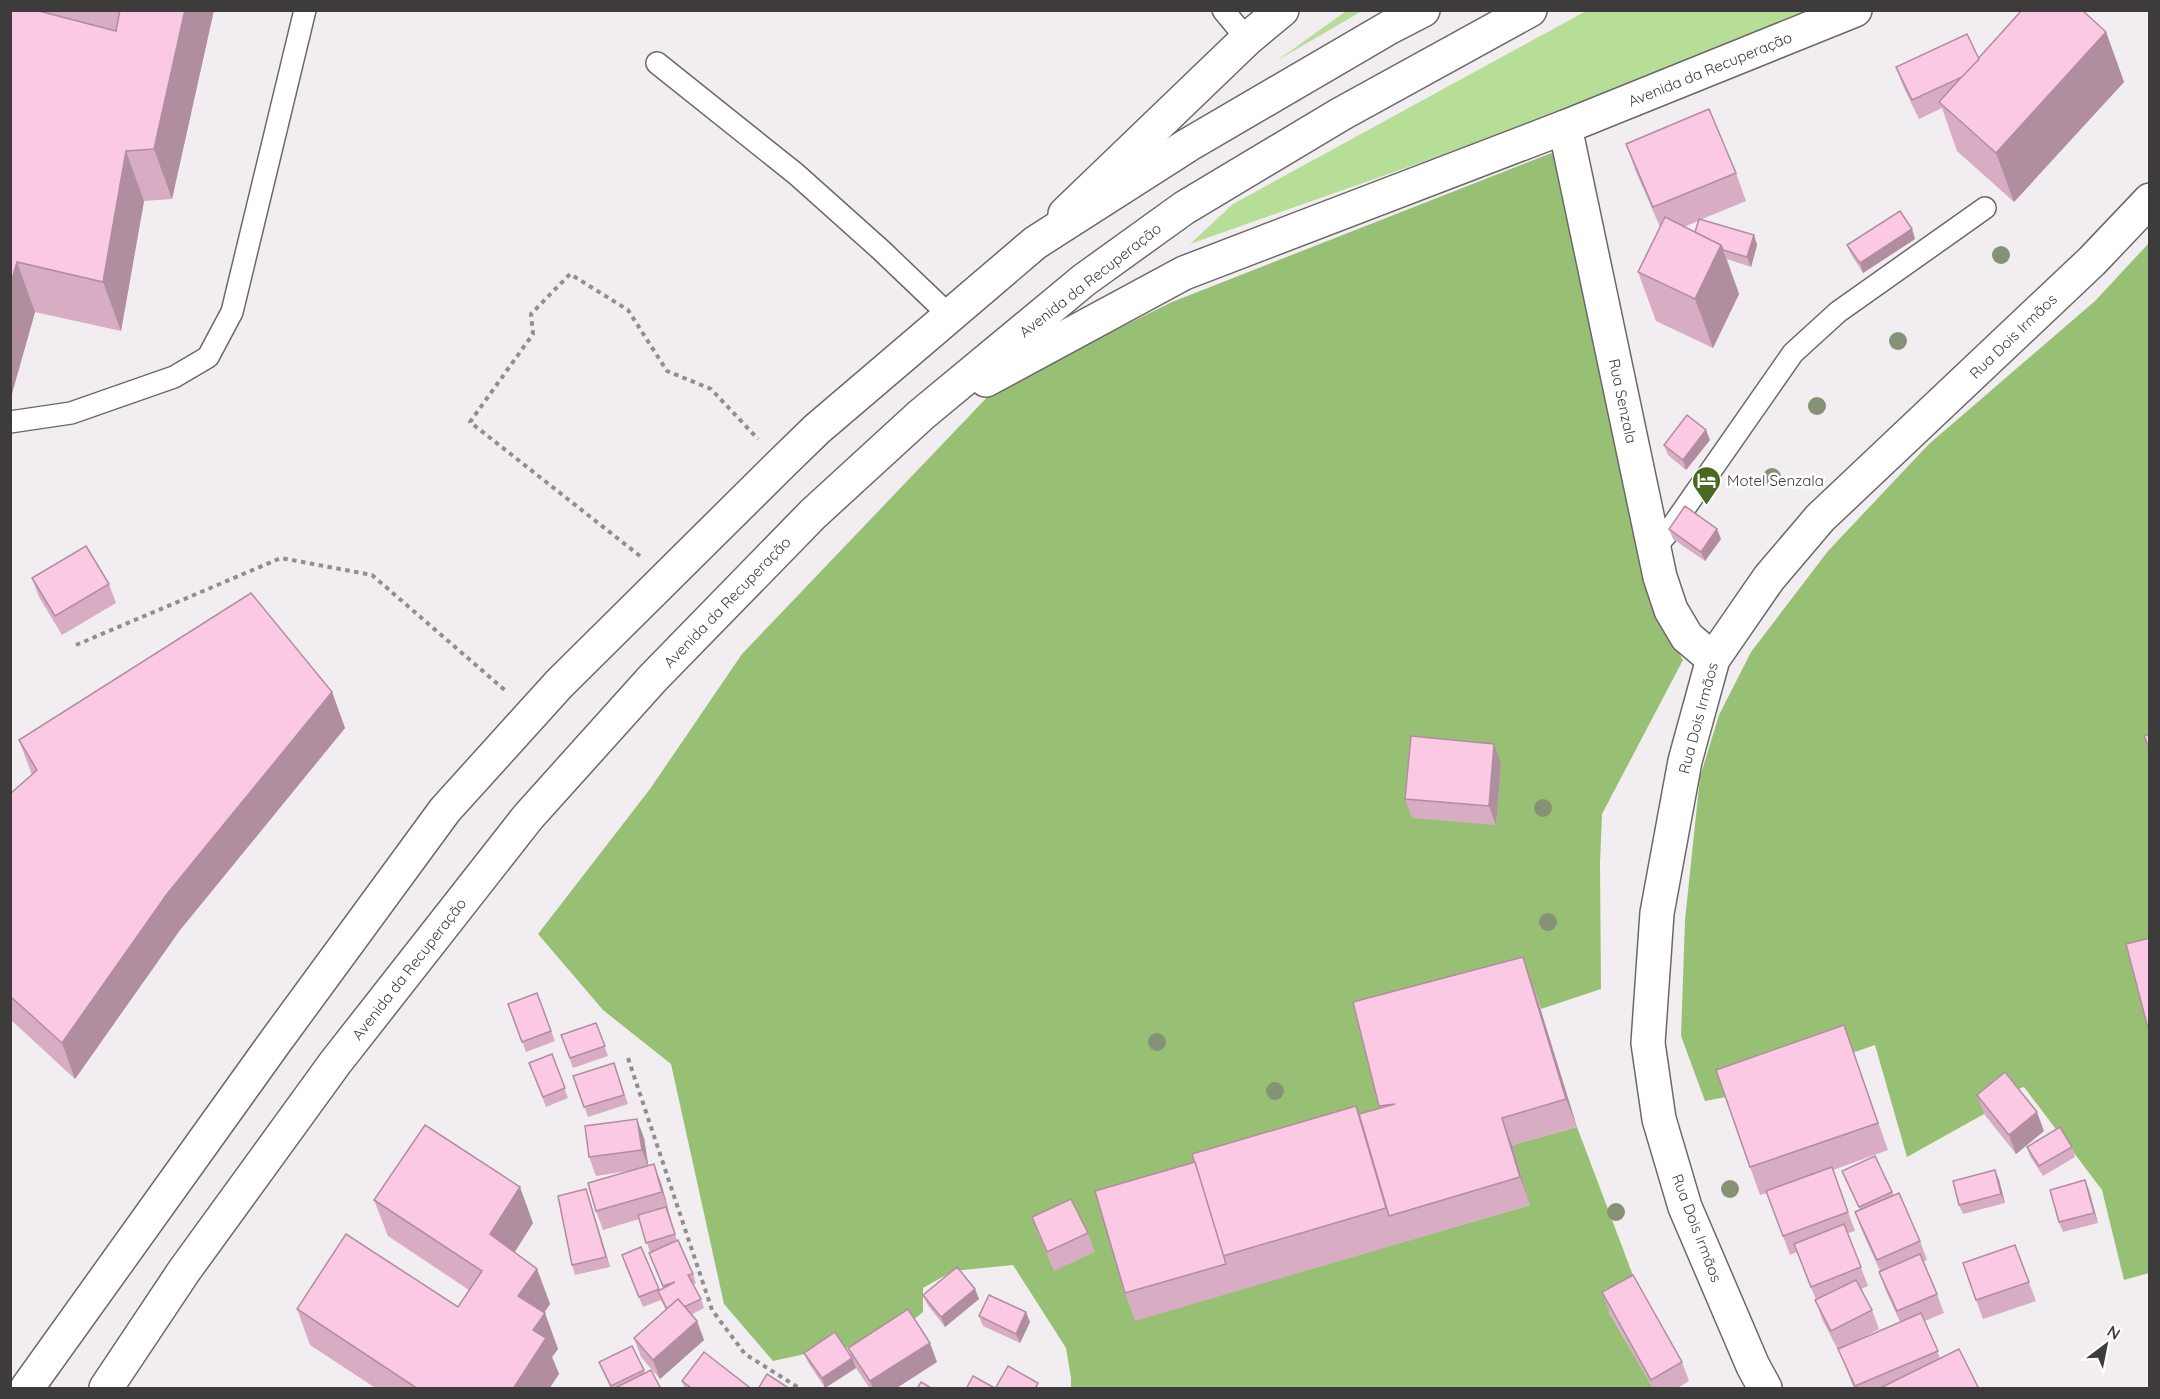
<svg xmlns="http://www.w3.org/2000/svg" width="2160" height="1399" font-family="Quicksand,sans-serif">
  <rect width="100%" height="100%" fill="#f2edf0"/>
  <!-- green -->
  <g fill="#b7de96">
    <path d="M1346,11H1362L1278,60Z"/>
    <path d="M1586,11H1822L1604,98L1190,244L1233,204Z"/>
  </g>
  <!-- forest -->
  <g fill="#98c075">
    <path d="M1554,152L1657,617L1683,660L1602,814L1600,863L1601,989L1541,1009L1533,985L1389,1134L1135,1320L1530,1205L1512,1145L1577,1127L1640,1294L1609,1312L1653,1388H1071V1378L1066,1348L1013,1265L953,1271L923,1288V1312L872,1353L841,1346L773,1361L724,1304L671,1064L603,1010L538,934L650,789L742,654L994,390L1172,302Z"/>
    <path d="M2149,243V1273L2124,1280L2102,1190L2024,1087L2012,1091L1984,1114L1907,1157L1875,1045L1726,1097L1705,1101L1681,1036L1685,920L1700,777L1719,715L1751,652L1828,551L1929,444L2095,301Z"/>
  </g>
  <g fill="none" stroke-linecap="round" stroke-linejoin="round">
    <defs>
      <g id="service">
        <path d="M1223,10L1247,39"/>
        <path d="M657,63L796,174L881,250L950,316"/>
        <path d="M10,422L71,413L174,377L208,357L232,312L305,10"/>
        <path d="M1654,549L1666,535L1793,353L1838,312L1985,208"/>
      </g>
      <g id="secondary">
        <path d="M1065,214L1247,39L1282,10"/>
        <path d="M1713,659L1687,637L1671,610L1660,577L1565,127L1855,10"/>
        <path d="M1765,1388L1753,1366L1685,1207L1659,1119L1648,1043L1657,913L1685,761L1713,659L1769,578L1820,518L2092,261L2150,200"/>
      </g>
      <g id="trunk">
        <path d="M986,380L1184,273L1565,127"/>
        <path d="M27,1388L275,1042L445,810L559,684L781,464L817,429L1035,243L1188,145L1390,27L1423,10"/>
        <path d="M106,1388L184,1271L335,1063L528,817L653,678L813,514L921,415L1084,280L1184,208L1341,114L1530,10"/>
      </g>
    </defs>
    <!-- service casing -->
    <use href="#service" stroke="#6c686a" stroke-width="24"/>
    <!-- secondary casing -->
    <use href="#secondary" stroke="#6c686a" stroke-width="36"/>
    <!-- trunk casing -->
    <use href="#trunk" stroke="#6c686a" stroke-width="36"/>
    <!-- path -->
    <g stroke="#928e90" stroke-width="4" stroke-dasharray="4.5 4.5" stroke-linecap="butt">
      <path d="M640,556L470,422L533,334L531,314L570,274L628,310L667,371L711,389L758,439"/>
      <path d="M76,645L281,558L372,575L507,692"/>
      <path d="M628,1058L712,1310L745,1354L799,1388"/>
    </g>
    <!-- service -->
    <use href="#service" stroke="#fff" stroke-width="21"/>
    <!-- secondary -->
    <use href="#secondary" stroke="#fff" stroke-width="33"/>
    <!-- trunk -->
    <use href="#trunk" stroke="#fff" stroke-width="33"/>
  </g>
  <!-- trees -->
  <g fill="#869276">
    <circle cx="2001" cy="255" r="9"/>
    <circle cx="1898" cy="341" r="9"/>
    <circle cx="1817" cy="406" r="9"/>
    <circle cx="1772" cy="477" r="9"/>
    <circle cx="1543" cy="808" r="9"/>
    <circle cx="1548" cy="922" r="9"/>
    <circle cx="1157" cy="1042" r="9"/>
    <circle cx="1275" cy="1091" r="9"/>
    <circle cx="1730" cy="1189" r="9"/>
    <circle cx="1616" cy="1212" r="9"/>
  </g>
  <!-- wall -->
  <g fill="#d8adc3" fill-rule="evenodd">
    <path d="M10,10H214L172,199L144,201L121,331L35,312L11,397Z"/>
    <path d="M2106,32L2124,82L2014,202L1957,151L1942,108L1919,119L1903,86L1896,67L1979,58Z"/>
    <path d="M1626,144L1736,173L1746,201L1702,219L1754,235L1757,245L1751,267L1727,259L1739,294L1713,348L1656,321L1638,272L1660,227L1636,172ZM1698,221L1695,232L1684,227Z"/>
    <path d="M1912,229L1915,239L1863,273L1851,254L1847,245Z"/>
    <path d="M1710,440L1686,470L1668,455L1664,445Z"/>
    <path d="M1669,529L1721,539L1705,561L1673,539Z"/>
    <path d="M32,578L109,584L116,603L62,635L39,597Z"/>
    <path d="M332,692L345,728L180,930L75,1079L10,1019V794L32,775L19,740Z"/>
    <path d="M1501,763L1496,825L1412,818L1405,799Z"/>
    <path d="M1523,957L1533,985L1577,1127L1512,1145L1530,1205L1135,1321L1125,1293L1359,1114L1380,1108L1353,1002Z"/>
    <path d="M537,993L555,1041L526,1052L508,1004Z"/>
    <path d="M596,1023L608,1056L573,1068L561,1035Z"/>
    <path d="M1844,1025L1888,1150L1833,1170L1855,1231L1848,1233L1868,1286L1861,1289L1872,1310L1879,1329L1854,1342L1900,1322L1886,1291L1879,1272L1880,1271L1862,1231L1855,1212L1860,1210L1842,1171L1892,1192L1920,1241L1927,1260L1923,1262L1937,1294L1944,1313L1925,1321L1940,1358L1979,1389H1854L1839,1350H1838L1822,1319L1816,1300L1797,1252L1790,1255L1767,1193L1760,1195L1750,1167Z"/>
    <path d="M552,1054L568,1098L546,1107L529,1063Z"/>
    <path d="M614,1063L628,1104L588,1117L573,1076Z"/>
    <path d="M1977,1095L2044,1131L2016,1154L1984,1114Z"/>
    <path d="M644,1138L648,1166L661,1183L677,1241L693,1274L696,1283L693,1285L701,1299L704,1308L691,1315L697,1321L704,1340L660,1379L641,1357L634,1338L666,1310L661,1300L643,1307L625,1264L641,1247L659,1290L663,1288L649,1253L650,1252L639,1219L603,1230L596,1211L628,1171L596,1176L589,1157Z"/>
    <path d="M2027,1147H2072L2075,1157L2043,1176L2030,1156Z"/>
    <path d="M1995,1170L1999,1180L2005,1203L1963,1214L1959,1205Z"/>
    <path d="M2085,1180L2098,1223L2063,1232L2059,1222Z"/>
    <path d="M589,1198L610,1267L575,1275L572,1265Z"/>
    <path d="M374,1200L533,1223L515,1252L537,1269L550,1304L544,1313L558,1349L552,1357L559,1374L549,1389H377L310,1345L297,1309L458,1307L469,1290L388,1236Z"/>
    <path d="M1032,1217L1088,1233L1095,1252L1054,1271L1039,1236Z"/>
    <path d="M2015,1245L2036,1301L1983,1319L1976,1300Z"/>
    <path d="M975,1289L979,1299L945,1327L927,1304L923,1295Z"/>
    <path d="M1602,1292L1682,1362L1689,1381L1676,1389H1653L1609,1311Z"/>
    <path d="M979,1316L1030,1322L1020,1343L983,1326Z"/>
    <path d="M848,1348L937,1362L895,1389H870L856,1368L825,1388L808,1362L804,1353L852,1357Z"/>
    <path d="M599,1362L644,1370L645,1373L661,1389H611L603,1372Z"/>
    <path d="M682,1381L750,1389H685Z"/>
  </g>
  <!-- shaded-wall -->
  <g fill="#b08d9f">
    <path d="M185,10H214L172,199L154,149Z"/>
    <path d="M2106,32L2124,82L2014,202L1996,153Z"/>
    <path d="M126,151L144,201L121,331L103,282Z"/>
    <path d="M1912,229L1915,239L1863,273L1860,263Z"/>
    <path d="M1754,235L1757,245L1751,267L1747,257Z"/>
    <path d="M1721,245L1739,294L1713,348L1695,299Z"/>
    <path d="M17,262L35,312L11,397L10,286Z"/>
    <path d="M1706,430L1710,440L1686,470L1683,460Z"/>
    <path d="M1717,529L1721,539L1705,561L1701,552Z"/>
    <path d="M332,692L345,728L180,930L75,1079L62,1043L167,894Z"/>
    <path d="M1494,744L1501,763L1496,825L1489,806Z"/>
    <path d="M1523,957L1533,985L1577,1127L1566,1099Z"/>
    <path d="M2037,1112L2044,1131L2016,1154L2009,1135Z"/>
    <path d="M1502,1118L1512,1145L1530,1205L1520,1177Z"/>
    <path d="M637,1119L644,1138L649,1169L642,1150Z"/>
    <path d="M654,1164L661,1183L669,1211L662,1192Z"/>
    <path d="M1995,1170L1999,1180L2005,1203L2001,1194Z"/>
    <path d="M2085,1180L2089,1190L2098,1223L2094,1213Z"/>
    <path d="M520,1187L533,1223L503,1270L490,1234Z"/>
    <path d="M586,1189L589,1198L610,1267L606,1257Z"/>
    <path d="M537,1269L550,1304L531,1332L518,1296Z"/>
    <path d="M975,1289L979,1299L945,1327L941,1317Z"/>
    <path d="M1026,1312L1030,1322L1020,1343L1016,1334Z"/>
    <path d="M545,1313L558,1349L552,1357L559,1374L549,1389H513L533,1330Z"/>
    <path d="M697,1321L704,1340L660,1379L653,1360Z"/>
    <path d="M930,1343L937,1362L895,1389H873L870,1381Z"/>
    <path d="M852,1358L856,1368L825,1388L822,1378Z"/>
  </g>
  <!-- building -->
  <g fill="#fbc9e3" stroke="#b08d9f" stroke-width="1.5">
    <path d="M10,10H35L116,31L120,10H185L154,149L126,151L103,282L17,262L10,286Z"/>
    <path d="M2022,10H2082L2106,32L1996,153L1939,102Z"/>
    <path d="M1967,34L1979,59L1962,77L1912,100L1896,67Z"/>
    <path d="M1709,109L1736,173L1653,207L1626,144Z"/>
    <path d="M1900,211L1912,229L1860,263L1847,245Z"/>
    <path d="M1665,217L1721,245L1695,299L1638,272Z"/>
    <path d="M1699,219L1754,235L1747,257L1723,250L1721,245L1695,232Z"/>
    <path d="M1687,415L1706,430L1683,460L1664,445Z"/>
    <path d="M1685,506L1717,529L1701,552L1669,529Z"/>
    <path d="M86,546L109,584L55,616L32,578Z"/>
    <path d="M251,593L332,692L167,894L62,1043L10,996V794L37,770L19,740Z"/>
    <path d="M2150,734V750L2144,736Z"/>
    <path d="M1411,736L1494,744L1489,806L1405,799Z"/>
    <path d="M2150,938V1032H2149L2126,944Z"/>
    <path d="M1523,957L1566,1099L1502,1118L1520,1177L1389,1216L1359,1114L1395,1104L1379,1106L1353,1002Z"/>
    <path d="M537,993L551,1031L522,1042L508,1004Z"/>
    <path d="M596,1023L605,1046L570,1058L561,1035Z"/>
    <path d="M1844,1025L1878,1123L1750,1167L1716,1070Z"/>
    <path d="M552,1054L565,1088L543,1097L529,1063Z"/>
    <path d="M614,1063L624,1095L584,1107L573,1076Z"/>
    <path d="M2005,1072L2037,1112L2009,1135L1977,1095Z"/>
    <path d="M1356,1106L1386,1208L1223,1256L1192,1154Z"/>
    <path d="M637,1119L642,1150L589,1157L585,1126Z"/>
    <path d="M425,1125L520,1187L490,1234L537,1269L518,1296L545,1313L533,1330L546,1338L513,1389H418L297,1309L346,1234L458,1307L482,1271L374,1200Z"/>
    <path d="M2060,1127L2072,1147L2039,1166L2027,1147Z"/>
    <path d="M1875,1156L1892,1192L1859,1207L1842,1171Z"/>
    <path d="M1195,1162L1226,1264L1125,1293L1095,1191Z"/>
    <path d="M654,1164L662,1192L596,1211L588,1183Z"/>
    <path d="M1832,1167L1848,1212L1783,1236L1766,1191Z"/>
    <path d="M1995,1170L2001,1194L1959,1205L1953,1181Z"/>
    <path d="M2085,1180L2094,1213L2059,1222L2050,1190Z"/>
    <path d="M586,1189L606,1257L572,1265L558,1196Z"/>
    <path d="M1899,1193L1920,1241L1877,1260L1855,1212Z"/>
    <path d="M1071,1199L1088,1233L1047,1252L1032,1217Z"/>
    <path d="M666,1207L675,1234L646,1243L638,1215Z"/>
    <path d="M1844,1224L1861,1267L1811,1287L1794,1244Z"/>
    <path d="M678,1240L693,1274L688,1275L701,1299L684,1307L678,1299L667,1309L658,1291L675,1282L663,1286L649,1253Z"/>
    <path d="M2015,1245L2029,1282L1976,1300L1963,1263Z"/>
    <path d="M641,1247L659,1289L639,1297L622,1255Z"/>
    <path d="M1920,1254L1937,1294L1897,1311L1879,1272Z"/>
    <path d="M957,1267L975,1289L941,1317L923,1295Z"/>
    <path d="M1633,1275L1682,1362L1651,1380L1602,1292Z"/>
    <path d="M1856,1280L1872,1310L1831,1331L1815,1300Z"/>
    <path d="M989,1295L1026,1312L1016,1334L979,1316Z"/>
    <path d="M678,1299L697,1321L653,1360L634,1338Z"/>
    <path d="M908,1309L930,1343L870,1381L848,1348Z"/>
    <path d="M1921,1313L1938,1351L1855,1386L1838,1349Z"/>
    <path d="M835,1332L852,1358L822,1378L804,1353Z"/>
    <path d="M632,1346L644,1370L611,1386L599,1362Z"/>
    <path d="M1959,1349L1979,1389H1878Z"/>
    <path d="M704,1352L749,1387L748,1389H693L682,1381Z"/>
    <path d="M1008,1366L1038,1383L1035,1389H995Z"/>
    <path d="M651,1370L661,1389H617V1387Z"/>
    <path d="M767,1374L790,1389H758Z"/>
    <path d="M973,1376L993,1387V1389H966Z"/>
    <path d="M921,1382L933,1389H917Z"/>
  </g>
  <!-- icons -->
  <defs>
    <symbol id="hotel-pin" viewBox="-11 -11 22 30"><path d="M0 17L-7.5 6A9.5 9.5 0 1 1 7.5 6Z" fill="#476921" stroke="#fff"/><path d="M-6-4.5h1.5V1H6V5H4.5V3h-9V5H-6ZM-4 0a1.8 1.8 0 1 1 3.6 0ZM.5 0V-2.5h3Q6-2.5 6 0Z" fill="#fff"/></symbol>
  </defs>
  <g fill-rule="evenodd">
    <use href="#hotel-pin" x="1690" y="464" width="33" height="45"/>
  </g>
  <g text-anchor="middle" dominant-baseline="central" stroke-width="5" stroke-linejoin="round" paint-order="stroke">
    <!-- street labels -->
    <g font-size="15" fill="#3d3b3c" stroke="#fff">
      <text transform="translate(1710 69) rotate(-22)">Avenida da Recuperação</text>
      <text transform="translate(1090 280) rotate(-38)">Avenida da Recuperação</text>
      <text transform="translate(2013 336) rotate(-44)">Rua Dois Irmãos</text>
      <text transform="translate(1623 401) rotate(78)">Rua Senzala</text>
      <text transform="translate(727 602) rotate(-46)">Avenida da Recuperação</text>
      <text transform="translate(1698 718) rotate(-75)">Rua Dois Irmãos</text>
      <text transform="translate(409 969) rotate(-52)">Avenida da Recuperação</text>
      <text transform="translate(1697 1228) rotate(69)">Rua Dois Irmãos</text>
    </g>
    <!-- poi labels -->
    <g font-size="15" fill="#3d3b3c" stroke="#fff" text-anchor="start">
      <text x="1727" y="480">Motel Senzala</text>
    </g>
  </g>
  <!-- border -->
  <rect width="2160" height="1399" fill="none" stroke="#3d3b3c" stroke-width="24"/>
  <!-- north arrow -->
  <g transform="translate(2106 1345) rotate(32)" stroke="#ffffff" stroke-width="4.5" paint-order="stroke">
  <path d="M0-4.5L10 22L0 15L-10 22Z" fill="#3d3b3c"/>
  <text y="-9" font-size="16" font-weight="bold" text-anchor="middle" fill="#3d3b3c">N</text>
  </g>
</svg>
